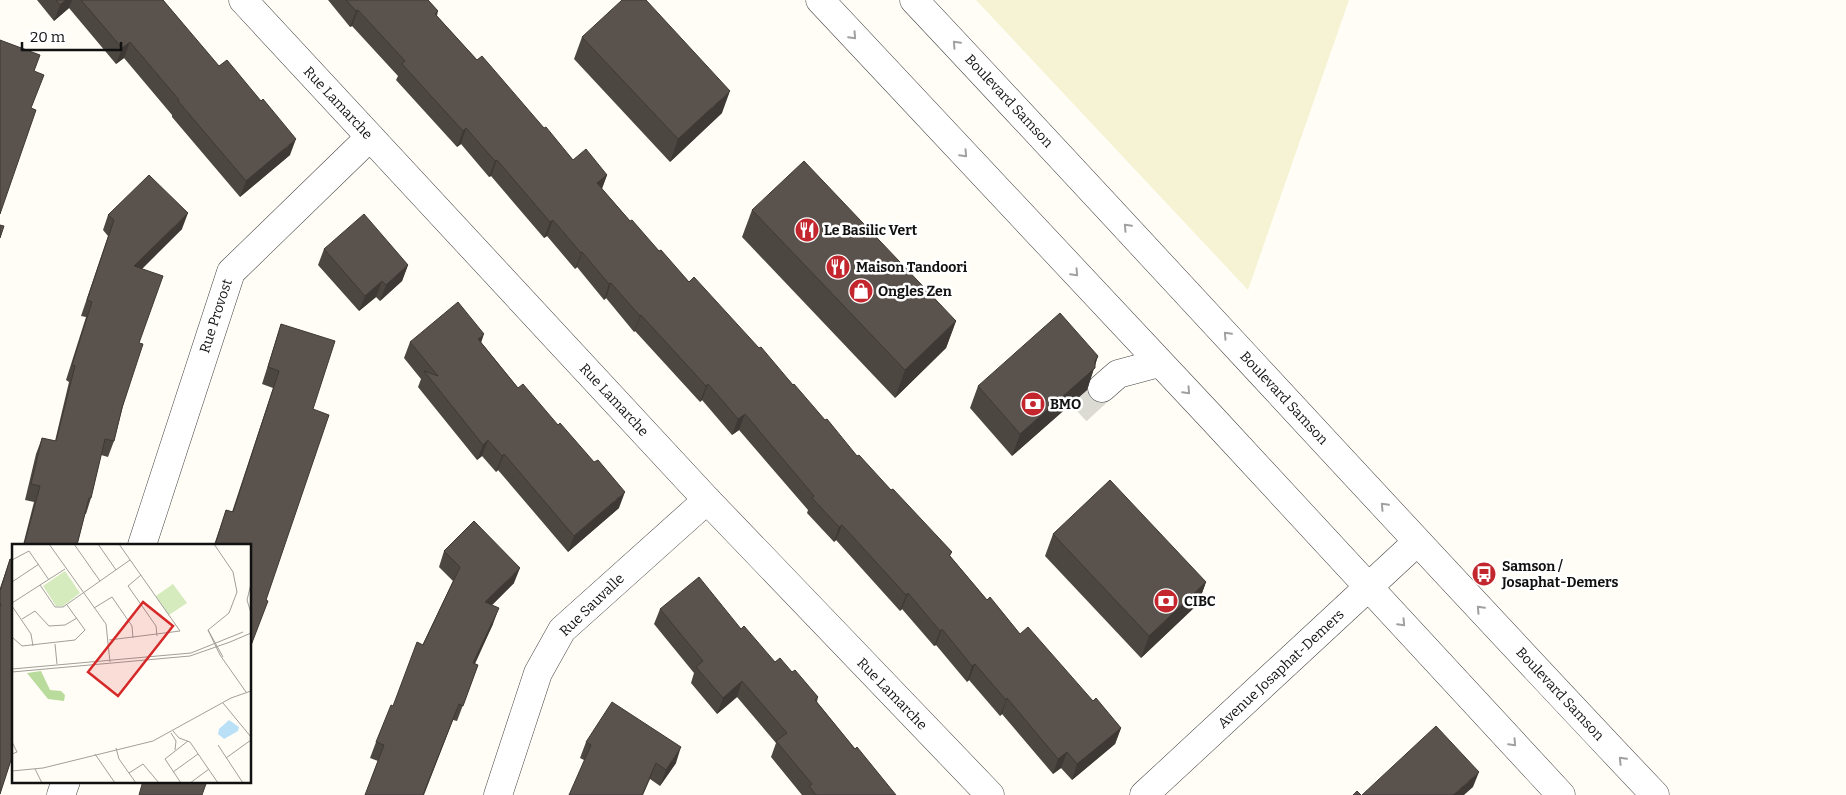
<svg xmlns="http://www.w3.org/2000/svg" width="1846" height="795" font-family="Bitter,serif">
  <rect width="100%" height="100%" fill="#fffdf5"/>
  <!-- farmland -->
  <path fill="#f6f3d4" d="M976,0H1349L1248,290Z"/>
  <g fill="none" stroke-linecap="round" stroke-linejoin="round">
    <!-- minor-tunnel -->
    <path stroke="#dbdad3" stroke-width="28" stroke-dasharray="28 14" stroke-linecap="butt" d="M1077,411L1102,388"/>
    <defs>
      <g id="minor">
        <path d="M243,0L707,500L990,795"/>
        <path d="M820,0L1213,419L1561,795"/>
        <path d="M914,0C1162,264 1406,532 1655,795"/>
        <path d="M1102,388L1118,374L1159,363"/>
        <path d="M142,545L231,272L370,137"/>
        <path d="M61,795L66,781"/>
        <path d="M498,795L538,673L562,630L707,500"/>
        <path d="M1144,795L1417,542"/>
      </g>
    </defs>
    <!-- minor casing -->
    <use href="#minor" stroke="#444" stroke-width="29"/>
    <!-- minor -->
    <use href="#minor" stroke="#fff" stroke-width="28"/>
  </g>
  <!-- wall -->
  <g fill="#4d4742">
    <path d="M37,0H163L290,155L240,197L172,117V115L124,58L116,64L69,8L54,21Z"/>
    <path d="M328,0H428L438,11L437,16L477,60L544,128L573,160L607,175L602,189L630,221L689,282L793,385L857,456L952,552L950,556L987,600L1020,634L1093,701L1121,728L1115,744L1072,780L1061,768L1053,774L1002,714L1000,716L969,680L967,682L936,645L934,646L902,609L900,611L836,540L834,542L807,513L808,510L739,430L732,435L702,400L700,402L635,331L634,332L606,298L604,300L577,267L575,269L547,236L544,238L491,176L489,177L461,144L457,147L396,80L398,76L352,26L350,27Z"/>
    <path d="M582,37L722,113L670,162L574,59Z"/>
    <path d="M752,210L956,321L946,348L895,398L742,237Z"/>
    <path d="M108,215L182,229L142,269L139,343L114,441L108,457L101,455L91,498L86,514H85L77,545H23L34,502L25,500L36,454L42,438L55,441L69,382L66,380L86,317L81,316L108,236L103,230Z"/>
    <path d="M324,249L408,265L402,281L380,301L376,297L359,311L318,265Z"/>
    <path d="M281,324L313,409L266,600L250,648V545H214L226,510L232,512L273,388L262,384Z"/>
    <path d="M410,342H481L518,388L619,508L568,552L498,470L496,472L482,456L477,460L418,387L421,379L404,358Z"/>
    <path d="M1098,356L1087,390L1012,456L970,408L978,386Z"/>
    <path d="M1053,534L1206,582L1198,604L1141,658L1045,556Z"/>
    <path d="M444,551L514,583L492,605L493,624L475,664L478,665L457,721L453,720L424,795H365L378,761L370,758L376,742L453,581L439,567Z"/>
    <path d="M10,559L14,560V757H12L0,794V588Z"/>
    <path d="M660,609L741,629L775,662L792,672L818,697L817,702L855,749L896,795H802L771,757L776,743L737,697L717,714L691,683L694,673L654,624Z"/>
    <path d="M586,742L676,763L660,786L650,779L584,760L580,758Z"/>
  </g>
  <!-- shaded-wall -->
  <g fill="#3f3936">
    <path d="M66,0H72L69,8L54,21L60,5Z"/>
    <path d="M358,10L352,26L350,27L356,11Z"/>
    <path d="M130,42L124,58L116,64L122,48Z"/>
    <path d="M730,91L722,113L670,162L678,139Z"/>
    <path d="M466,128L461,144L457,147L463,131Z"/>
    <path d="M296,139L290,155L240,197L246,181Z"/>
    <path d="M497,160L491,176L489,177L495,161Z"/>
    <path d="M607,175L601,190L597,183Z"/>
    <path d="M188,213L182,229L128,282L134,266Z"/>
    <path d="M553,220L547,236L544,238L550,222Z"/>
    <path d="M582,252L577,267L575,269L581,253Z"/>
    <path d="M408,265L402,281L380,301L386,285Z"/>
    <path d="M382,281L376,297L359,311L365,296Z"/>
    <path d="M611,283L606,298L604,300L609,284Z"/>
    <path d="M641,315L635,331L634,332L640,316Z"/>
    <path d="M956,321L946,348L895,398L905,370Z"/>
    <path d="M484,334L479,349L478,339Z"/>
    <path d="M1098,356L1087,390L1012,456L1020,434L1095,361Z"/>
    <path d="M708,384L702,400L700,402L706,386Z"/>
    <path d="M745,414L739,430L732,435L738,419Z"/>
    <path d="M488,440L482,456L477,460L483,445Z"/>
    <path d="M504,454L498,470L496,472L502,456Z"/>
    <path d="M625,492L619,508L568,552L574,536Z"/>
    <path d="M842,525L836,540L834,542L839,527Z"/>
    <path d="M520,568L514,583L480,617L485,602Z"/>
    <path d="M1206,582L1198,604L1141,658L1149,636Z"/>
    <path d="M908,593L902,609L900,611L906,595Z"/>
    <path d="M499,608L493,624L467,679L473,663Z"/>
    <path d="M942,629L936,645L934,646L940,631Z"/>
    <path d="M975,664L969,680L967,682L972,666Z"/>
    <path d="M742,681L737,697L717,714L723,698Z"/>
    <path d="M1007,698L1002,714L1000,716L1006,700Z"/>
    <path d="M1121,728L1115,744L1072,780L1077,764Z"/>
    <path d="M681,747L676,763L660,786L666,770Z"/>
    <path d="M1067,752L1061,768L1053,774L1058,759Z"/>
    <path d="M656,763L650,779L643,795H642Z"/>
    <path d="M1479,772L1473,787L1464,795H1453Z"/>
  </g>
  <!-- building -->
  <g fill="#5a524d" stroke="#3f3936">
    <path d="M56,0H66L60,5Z"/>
    <path d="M81,0H163L219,66L227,60L261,101L263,99L296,139L246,181L178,101L179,100L130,42L122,48Z"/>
    <path d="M346,0H428L438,11L435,14L477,60L482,56L544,128L546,127L573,160L586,149L607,175L597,183L630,221L632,220L659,251L661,250L689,282L694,277L759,348L761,347L793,385L794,384L825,420L827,419L857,456L859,455L891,490L893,489L952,552L949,555L987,600L990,597L1020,634L1028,627L1093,701L1096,698L1121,728L1077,764L1067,752L1058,759L1007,698L1006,700L975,664L972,666L942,629L940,631L908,593L906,595L842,525L839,527L812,498L814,496L745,414L738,419L708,384L706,386L641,315L640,316L611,283L609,284L582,252L581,253L553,220L550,222L497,160L495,161L466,128L463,131L402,64L405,61L358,10L356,11Z"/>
    <path d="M622,0H646L730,91L678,139L582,37Z"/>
    <path d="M0,40L40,55L34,71L44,75L31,108L36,110L0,214Z"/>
    <path d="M804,161L956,321L905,370L752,210Z"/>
    <path d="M149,175L188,213L134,266L163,276L139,343L143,344L122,408L114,441L105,439L91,498H89L77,545H24L40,486L31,484L42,438L56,441L75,366L72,365L92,302L87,300L114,220L108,215Z"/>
    <path d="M364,214L408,265L386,285L382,281L365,296L324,249Z"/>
    <path d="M0,225L4,226L0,238Z"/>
    <path d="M458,302L484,334L478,339L518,388L523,384L558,425L560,423L594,462L598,460L625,492L574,536L504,454L502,456L488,440L483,445L424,371L438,376L410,342Z"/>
    <path d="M1060,313L1098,356L1095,361V368L1020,434L978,386Z"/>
    <path d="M281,324L335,341L313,409L329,415L266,600L268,601L250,648V545H215L226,510L233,512L279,371L268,367Z"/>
    <path d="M1110,480L1206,582L1149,636L1053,534Z"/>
    <path d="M474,521L520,568L485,602L499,608L473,663L478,665L463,706L459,704L423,795H365L384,745L376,742L391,705L393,706L417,642L423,645L460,567L444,551Z"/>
    <path d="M10,559L14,560V751L0,794V607L1,604L0,603V591Z"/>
    <path d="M699,577L741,629L744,626L775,662L780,658L792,672L795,670L818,697L815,700L855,749L857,747L896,795H816L809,786L812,784L776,741L787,733L742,681L723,698L696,667L703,661L660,609Z"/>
    <path d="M612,702L681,747L666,770L656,763L642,795H569L591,745L586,742Z"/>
    <path d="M1436,726L1479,772L1453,795H1362Z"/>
    <path d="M143,781H207L202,795H139Z"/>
    <path d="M1357,791L1361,795H1353Z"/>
  </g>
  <!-- one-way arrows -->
  <defs><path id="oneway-chevron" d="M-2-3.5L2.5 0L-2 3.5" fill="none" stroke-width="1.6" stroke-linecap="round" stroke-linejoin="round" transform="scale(1.25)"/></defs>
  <g stroke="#a0a0a0">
    <use href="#oneway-chevron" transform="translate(853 36) rotate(47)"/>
    <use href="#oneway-chevron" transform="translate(956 44) rotate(-133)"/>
    <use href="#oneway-chevron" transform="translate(964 154) rotate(47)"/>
    <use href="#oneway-chevron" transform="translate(1127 227) rotate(-133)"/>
    <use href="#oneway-chevron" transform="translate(1075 273) rotate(47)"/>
    <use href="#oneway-chevron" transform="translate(1227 335) rotate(-133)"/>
    <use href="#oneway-chevron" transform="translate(1187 391) rotate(47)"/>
    <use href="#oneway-chevron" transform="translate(1384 506) rotate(-133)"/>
    <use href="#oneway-chevron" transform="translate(1480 609) rotate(-133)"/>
    <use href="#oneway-chevron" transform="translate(1402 623) rotate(47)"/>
    <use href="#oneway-chevron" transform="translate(1513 743) rotate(47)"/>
    <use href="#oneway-chevron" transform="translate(1622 760) rotate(-134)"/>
  </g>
  <!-- icons -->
  <defs>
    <symbol id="restaurant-disc" viewBox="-11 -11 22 22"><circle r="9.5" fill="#c4262e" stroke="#fff"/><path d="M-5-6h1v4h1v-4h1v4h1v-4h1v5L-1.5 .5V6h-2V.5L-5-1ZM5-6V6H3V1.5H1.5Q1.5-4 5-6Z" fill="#fff"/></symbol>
    <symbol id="shop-disc" viewBox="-11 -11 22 22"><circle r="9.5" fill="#c4262e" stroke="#fff"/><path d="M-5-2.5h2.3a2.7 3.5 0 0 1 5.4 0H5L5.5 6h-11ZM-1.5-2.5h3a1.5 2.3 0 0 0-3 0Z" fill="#fff"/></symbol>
    <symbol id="bank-disc" viewBox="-11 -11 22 22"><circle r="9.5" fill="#c4262e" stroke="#fff"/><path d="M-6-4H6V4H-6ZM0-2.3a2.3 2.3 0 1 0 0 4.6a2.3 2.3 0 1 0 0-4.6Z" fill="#fff"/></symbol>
    <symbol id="bus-disc" viewBox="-11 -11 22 22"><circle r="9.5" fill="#c4262e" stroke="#fff"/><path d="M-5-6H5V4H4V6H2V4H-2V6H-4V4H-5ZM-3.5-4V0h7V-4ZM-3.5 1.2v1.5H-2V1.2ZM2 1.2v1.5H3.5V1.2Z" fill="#fff"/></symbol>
  </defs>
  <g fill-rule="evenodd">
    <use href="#restaurant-disc" x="793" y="216" width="28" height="28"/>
    <use href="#restaurant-disc" x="824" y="253" width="28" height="28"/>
    <use href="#shop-disc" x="847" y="277" width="28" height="28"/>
    <use href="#bank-disc" x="1019" y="390" width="28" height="28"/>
    <use href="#bus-disc" x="1470" y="560" width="28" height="28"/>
    <use href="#bank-disc" x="1152" y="587" width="28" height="28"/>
  </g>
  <g text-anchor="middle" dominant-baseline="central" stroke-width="5" stroke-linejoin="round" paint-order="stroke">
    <!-- street labels -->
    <g font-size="14" fill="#111" stroke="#fff">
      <text transform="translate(1009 101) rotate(47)">Boulevard Samson</text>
      <text transform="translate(338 103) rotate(47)">Rue Lamarche</text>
      <text transform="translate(216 316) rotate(-72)">Rue Provost</text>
      <text transform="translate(1284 398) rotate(47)">Boulevard Samson</text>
      <text transform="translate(614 400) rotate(47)">Rue Lamarche</text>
      <text transform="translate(592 605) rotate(-44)">Rue Sauvalle</text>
      <text transform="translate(1281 669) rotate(-43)">Avenue Josaphat-Demers</text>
      <text transform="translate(892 694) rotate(46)">Rue Lamarche</text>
      <text transform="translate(1560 694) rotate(47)">Boulevard Samson</text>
    </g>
    <!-- poi labels -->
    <g font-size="14" font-weight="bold" fill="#111" stroke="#fff" text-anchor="start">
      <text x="824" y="230">Le Basilic Vert</text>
      <text x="856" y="267">Maison Tandoori</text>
      <text x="878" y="291">Ongles Zen</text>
      <text x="1050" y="404">BMO</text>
      <text x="1502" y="566">Samson /<tspan x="1502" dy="16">Josaphat-Demers</tspan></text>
      <text x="1184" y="601">CIBC</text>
    </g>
  </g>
  <!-- overview -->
  <g transform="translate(12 544)">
    <rect width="239" height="239" fill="#fffdf5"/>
    <path d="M53,27L68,49L51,62H44L31,42ZM161,40L175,59L157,71L144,52Z" fill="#d5ebbd"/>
    <path d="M29,127L38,146L49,147L53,151L52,157L36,155L15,129Z" fill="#b9dc9c"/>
    <path d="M217,176L227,183L226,187L212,195L206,190L207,185Z" fill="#b9e0f7"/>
    <path fill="none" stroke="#a09f9a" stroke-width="1" d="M37,0L94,80L98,118M62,0L88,37M86,0L104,26M0,16L17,7L37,36M129,31L116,42L144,82L145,92M0,38L27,20M239,40L235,56L239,69M28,41L43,63H51L118,16M0,59L53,25M0,62L19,90L21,102M82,64L100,53L120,82L121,94M10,75L23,67L37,82L53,81L65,74M196,86L217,69L225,48L221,28L202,0M196,86L208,111L234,148M196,86L211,113M0,93L10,102L63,96L73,86L55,61M97,96L168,87L107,0M218,98L239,89M43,100L45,120M0,125L179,109L231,88M0,128L178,112L218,98M211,159L239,193M161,187L167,194L178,198L206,239M159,189L164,197L163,206M0,198L5,208L0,210M206,201L231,239M104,204L107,215L124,239M83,210L103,239M214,214L239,196M23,225L30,239M0,227L31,224L141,197L219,154L239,147M161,228L186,210M117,229L131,220L147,239M169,239L153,215L176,197M178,239L197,225"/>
    <path fill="#d62828" fill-opacity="0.15" stroke="#d62828" stroke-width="2.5" d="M131,58L161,82L106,152L76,128Z"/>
    <rect width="239" height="239" fill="none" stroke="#111" stroke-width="2.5"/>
  </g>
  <!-- scale -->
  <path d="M22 42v8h99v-8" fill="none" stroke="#111111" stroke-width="2.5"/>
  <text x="30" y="42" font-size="15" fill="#111111" stroke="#ffffff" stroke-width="4" paint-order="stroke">20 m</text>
</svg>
